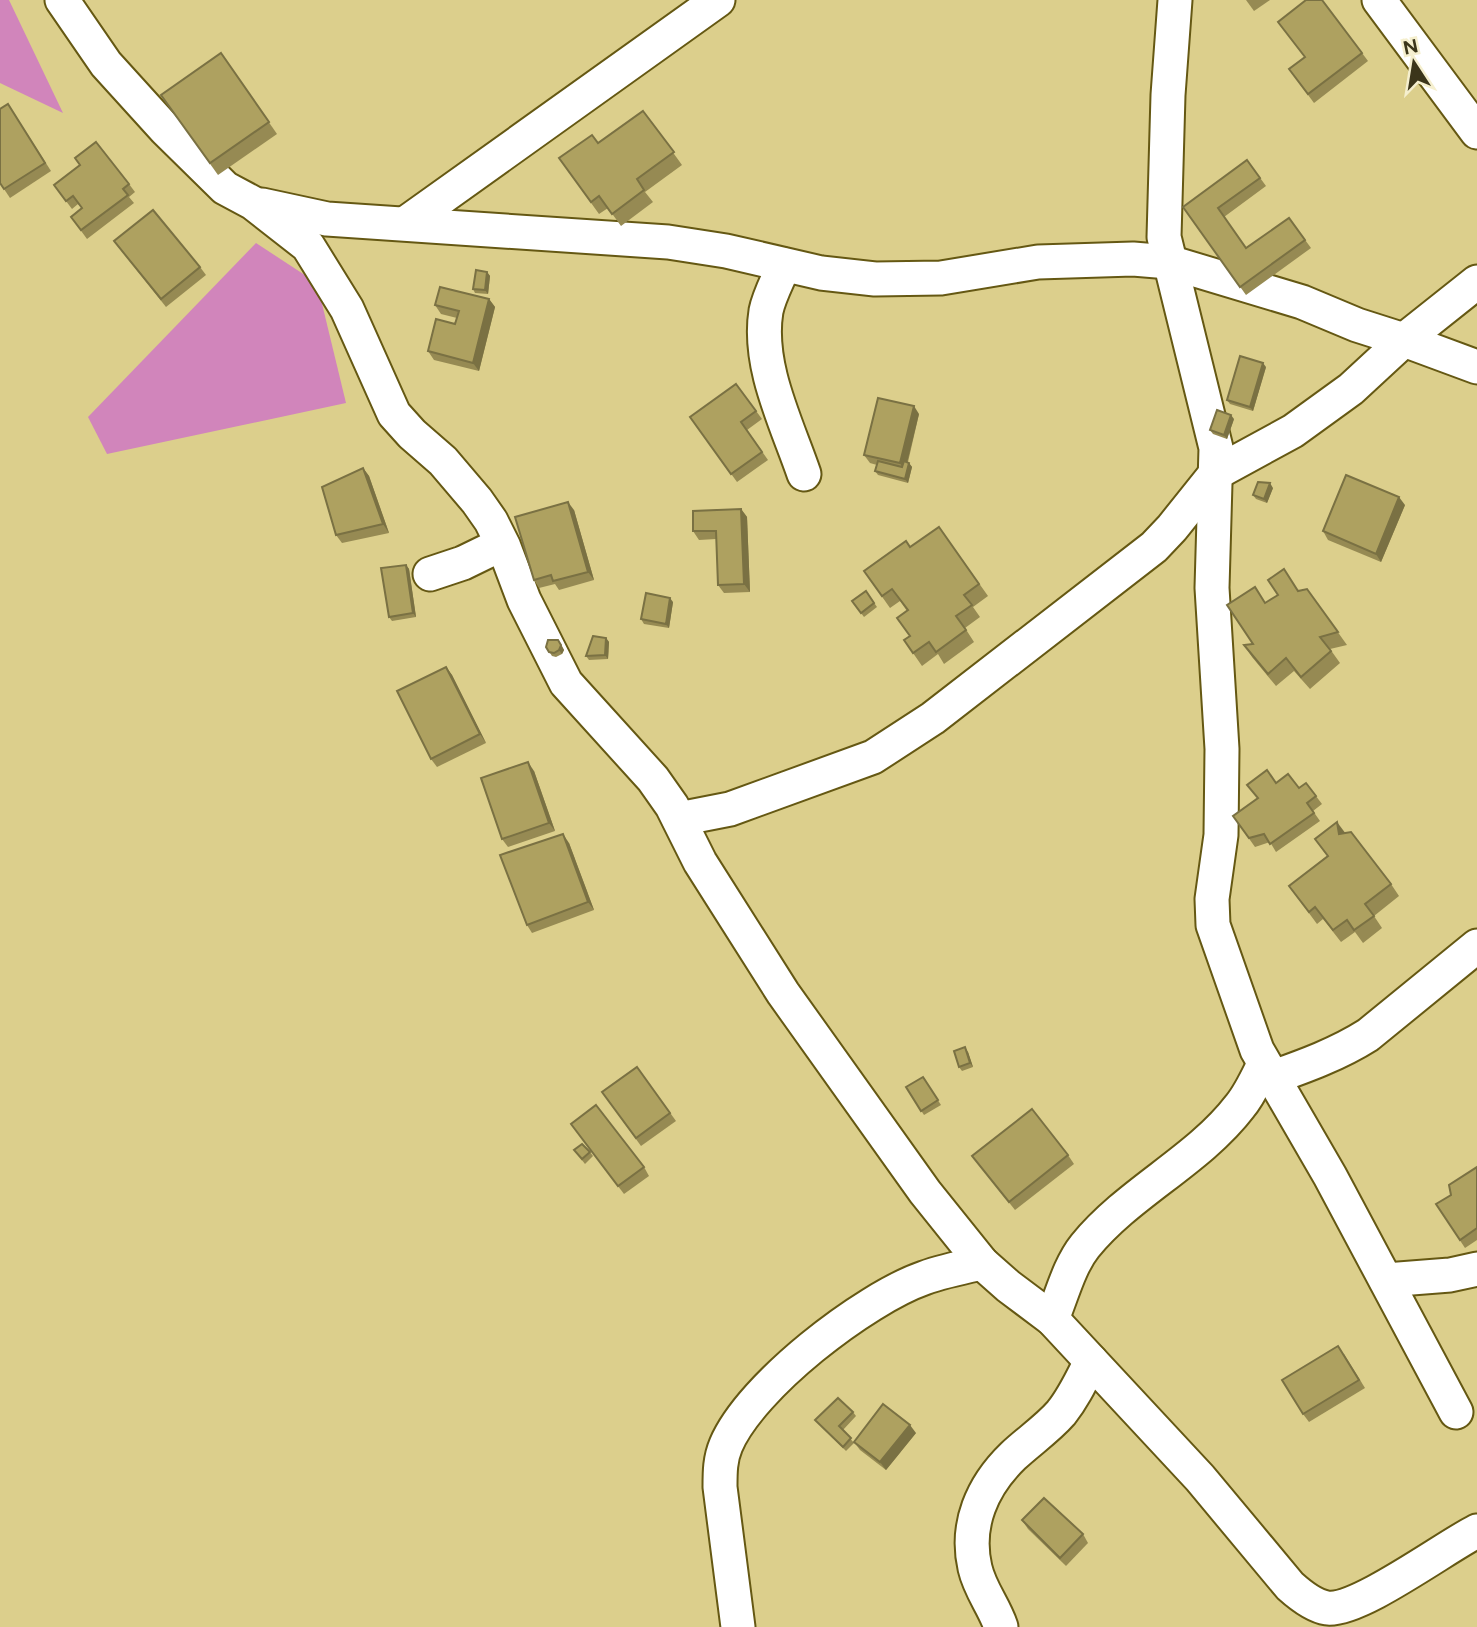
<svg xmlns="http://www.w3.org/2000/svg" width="1477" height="1627" font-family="Figtree,sans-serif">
  <rect width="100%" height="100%" fill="#dccf8c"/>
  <!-- green -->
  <g fill="#d185bb">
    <path d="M0,0H9L63,113L0,83Z"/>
    <path d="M256,243L317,283L346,403L107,454L88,417Z"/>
  </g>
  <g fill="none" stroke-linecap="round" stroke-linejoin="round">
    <defs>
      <g id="street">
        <path d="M62,0L106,64L165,129L225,188L253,203L308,246L347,309L394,414L412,434L443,461L477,501L491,521L504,547L524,600L566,683L653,779L672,806L700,862L783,993L925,1192L982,1263L1008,1286L1052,1319L1200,1478L1290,1586C1300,1595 1314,1606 1327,1608C1358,1612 1445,1547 1477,1531"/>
        <path d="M1175,0L1168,95L1164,237L1216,448L1212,588L1222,749L1221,835L1212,899L1213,925L1257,1050L1330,1176L1456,1412"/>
        <path d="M1379,0L1477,132"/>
        <path d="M262,205L327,219L668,242L726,251L821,273L875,279L941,278L1038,262L1133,259L1169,262L1302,302L1357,325L1404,340L1477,367"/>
        <path d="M406,223L718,0"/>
        <path d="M784,265C778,280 769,296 766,311C757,366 787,424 804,474"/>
        <path d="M430,574L463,563L502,544"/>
        <path d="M679,819L730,809L873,757L933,718L1154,547L1172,528L1216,473L1293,431L1351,389L1404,340L1477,282"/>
        <path d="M1271,1078C1305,1066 1338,1054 1368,1035L1477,946"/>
        <path d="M1386,1280L1450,1275L1477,1269"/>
        <path d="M1052,1319C1062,1295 1069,1266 1085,1246C1129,1192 1198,1161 1240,1106C1250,1094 1257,1078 1264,1064"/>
        <path d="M738,1627L720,1487C720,1472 720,1459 726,1445C751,1386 864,1299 924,1278C943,1271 963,1267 982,1263"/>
        <path d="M1001,1627C994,1606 980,1590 975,1568C965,1525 982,1486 1013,1456C1029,1441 1047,1429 1061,1413C1074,1397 1082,1379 1091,1361"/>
      </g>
    </defs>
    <!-- street casing -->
    <use href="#street" stroke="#655813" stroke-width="37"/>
    <!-- street -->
    <use href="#street" stroke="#fff" stroke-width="33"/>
  </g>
  <!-- wall -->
  <g fill="#968a53">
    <path d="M1246,0H1270L1254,11Z"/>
    <path d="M221,53L277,134L218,175L161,95Z"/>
    <path d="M1362,53L1368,61L1314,103L1289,69Z"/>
    <path d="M8,104L51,171L10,198L0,183Z"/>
    <path d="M643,111L682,165L645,192L653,202L621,226L608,208L599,214L559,158L598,143Z"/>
    <path d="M1247,160L1266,186L1224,217L1246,248L1289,218L1311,248L1246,295L1183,207Z"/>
    <path d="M129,184L135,192L129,197L134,203L87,239L71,217L82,208L78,204L72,209L54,185Z"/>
    <path d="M114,241L200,267L206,275L166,307Z"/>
    <path d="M487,272L490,276L488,294L475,293L473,289Z"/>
    <path d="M489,299L495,307L479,371L434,360L428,351L455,324L457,318L441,314L435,305Z"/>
    <path d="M1266,367L1253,411L1230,404L1227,400Z"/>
    <path d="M736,384L762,419L747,430L768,460L737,482L690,417Z"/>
    <path d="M919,414L908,462L912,467L908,483L878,475L875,471L877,465L870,463L864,455Z"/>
    <path d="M1234,419L1227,439L1213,434L1210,430Z"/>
    <path d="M363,468L369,476L389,533L342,543L336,535Z"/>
    <path d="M1273,488L1267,503L1256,499L1253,495Z"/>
    <path d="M1405,505L1381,562L1328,540L1323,531Z"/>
    <path d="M741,509L747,517L750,592L724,593L718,585L716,539L699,540L693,531Z"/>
    <path d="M574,510L594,580L559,590L555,584L539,588L534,580Z"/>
    <path d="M939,527L988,596L973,607L980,617L965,628L974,642L944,664L938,654L922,666L904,640L910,636L907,611L900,601L890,608L864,571L910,547Z"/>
    <path d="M406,565L409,569L416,617L392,621L389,617Z"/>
    <path d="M1307,589L1347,645L1330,649L1340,663L1310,689L1294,671L1276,686L1252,657L1244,645L1253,644L1266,603L1299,591Z"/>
    <path d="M866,591L877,607L864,617L852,601Z"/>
    <path d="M673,602L669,628L644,624L641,619Z"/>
    <path d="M606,638L609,642L608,659L589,660L586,656Z"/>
    <path d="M561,644L564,650L562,654L556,657L552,656L546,647Z"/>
    <path d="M446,667L452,675L486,743L437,767L431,759Z"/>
    <path d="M534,771L555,831L508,847L502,839Z"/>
    <path d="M1276,783L1299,788L1306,783L1322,804L1313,811L1320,821L1276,852L1270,842L1255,847L1233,816L1258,799Z"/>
    <path d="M1345,833L1391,884L1399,896L1374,916L1382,928L1363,943L1355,932L1341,942L1323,919L1317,924L1289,886L1327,856L1315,839Z"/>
    <path d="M569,843L594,910L532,933L527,925Z"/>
    <path d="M968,1052L973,1067L962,1071L959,1067Z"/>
    <path d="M637,1067L676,1121L641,1146L602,1092Z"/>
    <path d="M923,1077L941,1105L924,1115L906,1087Z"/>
    <path d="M571,1124L644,1167L649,1176L624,1194Z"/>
    <path d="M574,1150L590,1152L593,1156L585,1164Z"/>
    <path d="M1068,1155L1074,1164L1015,1210L972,1156Z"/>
    <path d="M1477,1167V1240L1465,1248L1436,1204L1451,1195Z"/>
    <path d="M1344,1354L1365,1388L1309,1422L1303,1414Z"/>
    <path d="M853,1412L856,1416L843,1430L854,1443L846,1451L815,1420Z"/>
    <path d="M916,1433L886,1470L860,1450L854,1442Z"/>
    <path d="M1022,1520L1083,1534L1088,1543L1066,1566L1028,1529Z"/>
  </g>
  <!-- shaded-wall -->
  <g fill="#7a7143">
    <path d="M487,272L490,276L488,294L485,290Z"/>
    <path d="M489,299L495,307L479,371L473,363Z"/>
    <path d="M1263,363L1266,367L1253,411L1250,407Z"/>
    <path d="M914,406L919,414L905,471L900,463Z"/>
    <path d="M1231,415L1234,419L1227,439L1224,435Z"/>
    <path d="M909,463L912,467L908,483L905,479Z"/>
    <path d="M363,468L369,476L389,533L383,524Z"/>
    <path d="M1270,483L1273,488L1267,503L1264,499Z"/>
    <path d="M1399,497L1405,505L1381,562L1376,554Z"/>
    <path d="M568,502L574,510L594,580L588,572Z"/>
    <path d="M741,509L747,517L750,592L744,584Z"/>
    <path d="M406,565L409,569L416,617L413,613Z"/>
    <path d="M670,598L673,602L669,628L666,624Z"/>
    <path d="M606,638L609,642L608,659L605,655Z"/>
    <path d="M558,640L564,650L562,654L559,650Z"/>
    <path d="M446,667L452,675L486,743L480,734Z"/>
    <path d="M528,762L534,771L555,831L549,823Z"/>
    <path d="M1337,822L1346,834H1339Z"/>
    <path d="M563,834L569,843L594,910L588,902Z"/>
    <path d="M965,1047L968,1052L973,1067L970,1063Z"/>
    <path d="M910,1425L916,1433L886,1470L880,1462Z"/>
  </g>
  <!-- building -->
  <g fill="#aea160" stroke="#7a7143" stroke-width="2">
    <path d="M1306,0H1322L1362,53L1308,94L1289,69L1305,57L1278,22Z"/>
    <path d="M221,53L269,122L210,163L161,95Z"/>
    <path d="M8,104L45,163L4,189L0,183V109Z"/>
    <path d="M643,111L674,152L637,179L644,190L612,214L599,196L591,202L559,158L592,135L598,143Z"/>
    <path d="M96,142L129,184L123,189L128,195L81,230L71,217L82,208L73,196L66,201L54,185L80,165L75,158Z"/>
    <path d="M1247,160L1260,178L1218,208L1246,248L1289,218L1305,240L1240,287L1183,207Z"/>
    <path d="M153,210L200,267L161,299L114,241Z"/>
    <path d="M476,270L487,272L485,290L473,289Z"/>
    <path d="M440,287L489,299L473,363L428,351L436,319L455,324L459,311L435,305Z"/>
    <path d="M1240,356L1263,363L1250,407L1227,400Z"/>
    <path d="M736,384L756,411L741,422L762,452L731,474L690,417Z"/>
    <path d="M878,398L914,406L900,463L864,455Z"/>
    <path d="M1217,410L1231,415L1224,435L1210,430Z"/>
    <path d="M878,461L902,467L904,461L909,463L905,479L875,471Z"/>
    <path d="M363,468L383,524L336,535L322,487Z"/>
    <path d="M1346,475L1399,497L1376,554L1323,531Z"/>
    <path d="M1258,482L1270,483L1264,499L1253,495Z"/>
    <path d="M568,502L588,572L553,581L551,575L534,580L515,517Z"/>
    <path d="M741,509L744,584L718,585L716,531H693V511Z"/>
    <path d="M939,527L979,584L964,595L972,605L956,616L966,630L936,652L929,642L913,653L904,640L910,636L897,618L908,610L892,589L882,596L864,571L906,541L910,547Z"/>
    <path d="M406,565L413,613L389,617L381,568Z"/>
    <path d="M1284,569L1298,591L1307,589L1338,632L1320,637L1331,651L1301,677L1286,658L1268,674L1244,645L1253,644L1227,605L1255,587L1265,603L1278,595L1268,580Z"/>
    <path d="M866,591L874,603L861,613L852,601Z"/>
    <path d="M646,593L670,598L666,624L641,619Z"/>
    <path d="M593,636L606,638L605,655L586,656Z"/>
    <path d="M548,640H558L561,645L559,650L554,653L549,652L546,647Z"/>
    <path d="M446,667L480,734L431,759L397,691Z"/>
    <path d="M528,762L549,823L502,839L481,778Z"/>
    <path d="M1267,770L1276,783L1288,774L1299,788L1306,783L1316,796L1307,803L1314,813L1270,844L1264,834L1249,838L1233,816L1258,798L1247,785Z"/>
    <path d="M1337,822L1339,834L1351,832L1391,884L1365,904L1374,916L1354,930L1347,920L1333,930L1315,907L1309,912L1289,886L1328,856L1315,839Z"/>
    <path d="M563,834L588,902L527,925L500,855Z"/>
    <path d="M965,1047L970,1063L959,1067L954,1051Z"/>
    <path d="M637,1067L670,1113L636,1138L602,1092Z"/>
    <path d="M923,1077L938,1100L921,1111L906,1087Z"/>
    <path d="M596,1105L644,1167L618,1186L571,1124Z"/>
    <path d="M1032,1109L1068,1155L1009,1202L972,1156Z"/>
    <path d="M582,1144L590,1152L582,1159L574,1150Z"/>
    <path d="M1477,1167V1228L1460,1240L1436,1204L1451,1195L1449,1185Z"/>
    <path d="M1338,1346L1359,1380L1303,1414L1282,1380Z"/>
    <path d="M838,1398L853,1412L839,1426L851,1438L843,1447L815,1420Z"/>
    <path d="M883,1404L910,1425L880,1462L854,1442Z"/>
    <path d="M1044,1498L1083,1534L1060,1558L1022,1520Z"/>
  </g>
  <!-- north arrow -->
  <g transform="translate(1414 63) rotate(348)" stroke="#f5efce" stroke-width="5" paint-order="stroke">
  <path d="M0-5L12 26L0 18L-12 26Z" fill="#3b351a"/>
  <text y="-10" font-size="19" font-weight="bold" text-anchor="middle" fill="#3b351a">N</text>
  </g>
</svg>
